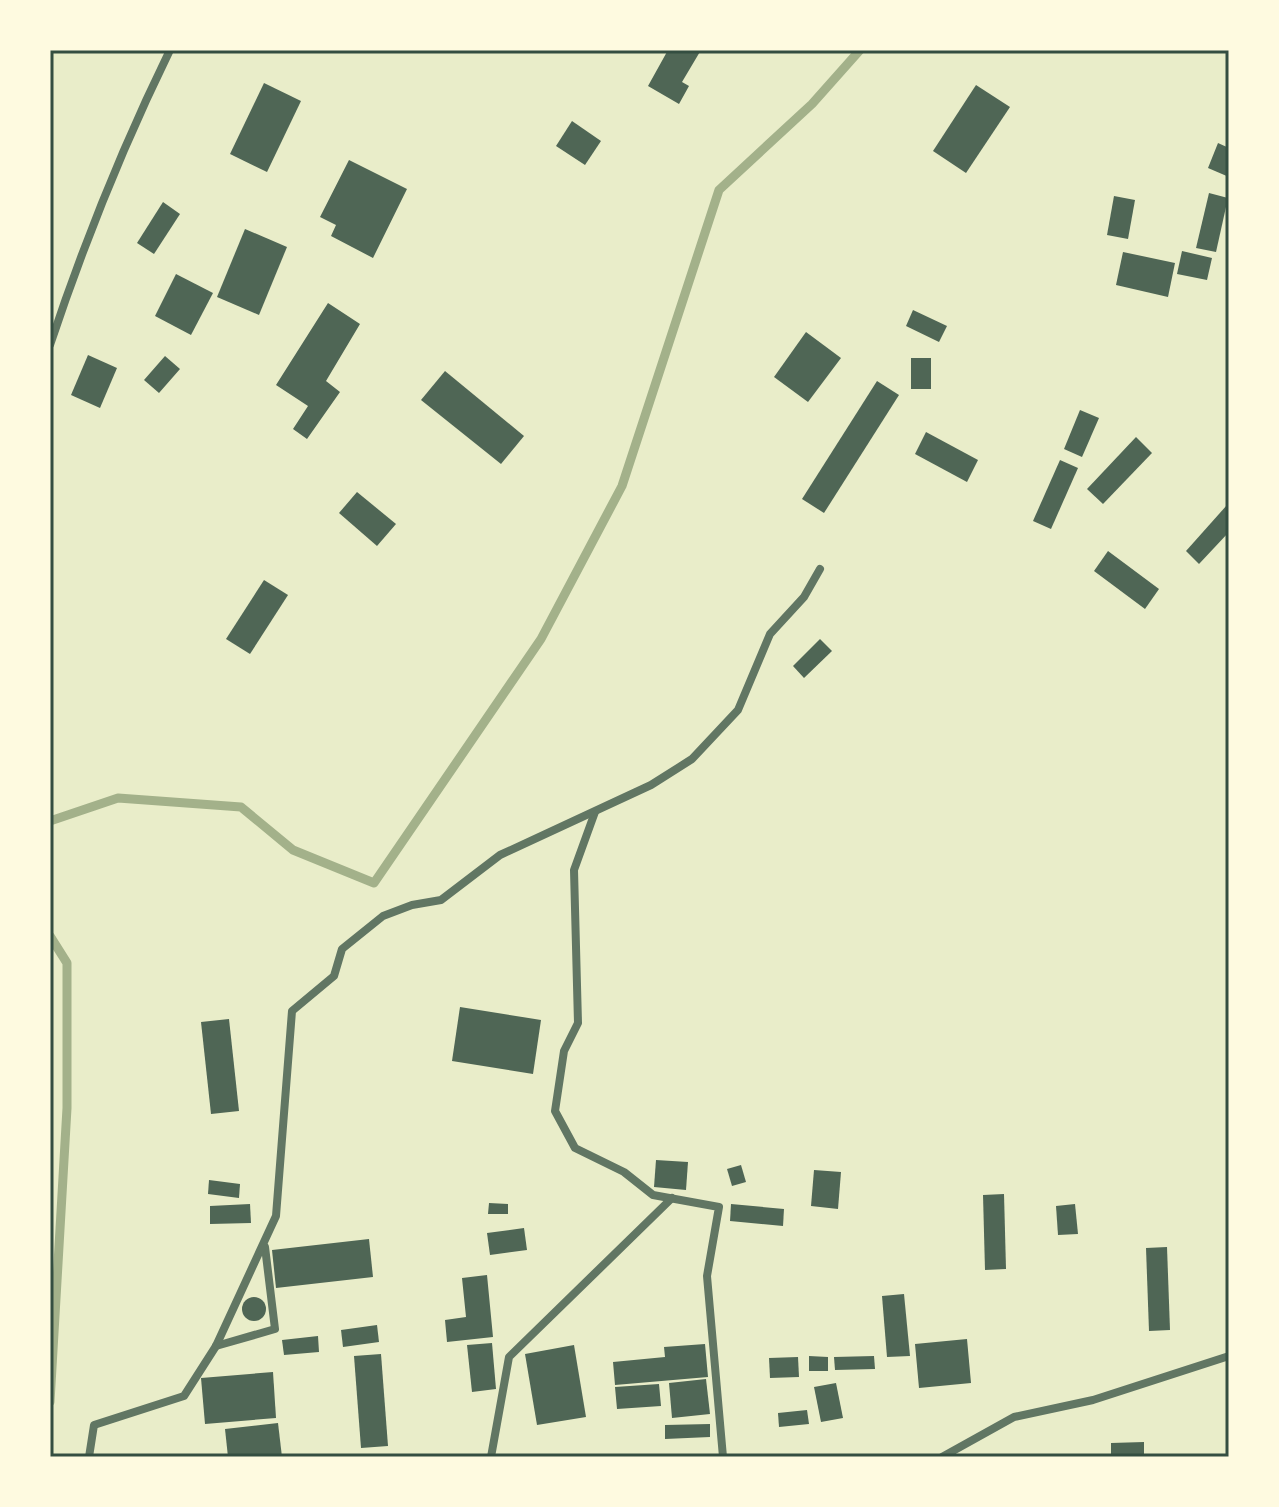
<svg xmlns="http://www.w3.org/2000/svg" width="1279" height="1507" font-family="'Archivo Narrow',sans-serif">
  <rect width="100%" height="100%" fill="#e9edc9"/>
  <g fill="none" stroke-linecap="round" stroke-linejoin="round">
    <!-- stream -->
    <g stroke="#a3b18a" stroke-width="9">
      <path d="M50,821L118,798L241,807L293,850L374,883L541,639L622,486L719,190L812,104L860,50"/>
      <path d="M50,936L67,963V1108L50,1402"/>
    </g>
  </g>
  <!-- building -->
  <g fill="#4f6655">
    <path d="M668,50H701L682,82L689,86L679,104L648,86Z"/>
    <path d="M264,83L301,101L267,172L230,154Z"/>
    <path d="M976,85L1010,107L966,173L933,151Z"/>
    <path d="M572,121L601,141L585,165L556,146Z"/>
    <path d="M1218,143L1229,148V177L1208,168Z"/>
    <path d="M349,160L407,189L373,258L331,236L336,225L320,217Z"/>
    <path d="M1209,193L1228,198L1216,252L1196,248Z"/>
    <path d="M1114,196L1135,200L1128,239L1107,235Z"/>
    <path d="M163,202L180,214L154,254L137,243Z"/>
    <path d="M245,229L287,247L259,315L217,297Z"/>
    <path d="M1182,251L1212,258L1207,280L1177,274Z"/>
    <path d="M1123,252L1175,263L1168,297L1116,285Z"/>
    <path d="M176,274L213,293L191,335L155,316Z"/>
    <path d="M328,303L360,324L326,381L340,392L307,439L293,429L308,406L276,385Z"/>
    <path d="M913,310L947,326L939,342L906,326Z"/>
    <path d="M806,332L841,358L808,402L774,377Z"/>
    <path d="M88,355L117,368L100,408L71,395Z"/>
    <path d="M165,356L180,369L159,393L144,380Z"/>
    <rect x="911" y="358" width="20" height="31"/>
    <path d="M445,371L524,436L501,464L421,400Z"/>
    <path d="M877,381L899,395L824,513L802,499Z"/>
    <path d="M1080,410L1099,418L1082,457L1064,449Z"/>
    <path d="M926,432L978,460L967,482L915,454Z"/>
    <path d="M1136,437L1152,453L1103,504L1087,489Z"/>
    <path d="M1060,460L1078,468L1051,529L1033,521Z"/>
    <path d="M357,492L396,524L377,546L339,513Z"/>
    <path d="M1227,505L1229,532L1199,564L1186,551Z"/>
    <path d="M1108,551L1159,589L1145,609L1094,571Z"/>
    <path d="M264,580L288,595L250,654L226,639Z"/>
    <path d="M820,639L832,651L804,678L793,666Z"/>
    <path d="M460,1007L541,1020L533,1074L452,1061Z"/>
    <path d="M229,1019L239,1111L211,1114L201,1022Z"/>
    <path d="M656,1160L688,1162L686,1190L654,1187Z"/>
    <path d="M741,1165L746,1182L732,1186L727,1169Z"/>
    <path d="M814,1170L841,1172L838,1209L811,1206Z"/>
    <path d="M209,1180L240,1184L239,1198L208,1194Z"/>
    <path d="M1004,1194L1006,1269L985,1270L983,1195Z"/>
    <path d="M489,1203L508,1204V1214H488Z"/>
    <path d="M250,1204L251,1223L210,1224V1206Z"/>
    <path d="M731,1204L784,1209L783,1226L730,1221Z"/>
    <path d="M1075,1204L1078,1234L1058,1235L1056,1206Z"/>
    <path d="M524,1228L527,1250L490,1255L487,1233Z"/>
    <path d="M369,1239L373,1277L276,1288L272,1250Z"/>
    <path d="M1167,1247L1170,1330L1149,1331L1146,1248Z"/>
    <path d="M487,1275L493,1337L447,1342L445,1320L466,1317L462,1278Z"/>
    <path d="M904,1294L910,1356L887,1357L882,1296Z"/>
    <circle cx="254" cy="1309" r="12"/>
    <path d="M377,1325L379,1342L343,1347L341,1330Z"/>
    <path d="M318,1336L319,1352L284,1355L282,1340Z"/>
    <path d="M967,1339L971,1383L919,1388L915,1344Z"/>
    <path d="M492,1343L496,1389L472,1392L467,1345Z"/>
    <path d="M705,1344L708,1377L615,1385L613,1362L665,1357L664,1347Z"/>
    <path d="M574,1345L586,1417L537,1425L525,1354Z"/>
    <path d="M381,1354L388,1446L361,1448L354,1356Z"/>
    <path d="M809,1356L828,1357V1371H809Z"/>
    <path d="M874,1356L875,1369L835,1370L834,1357Z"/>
    <path d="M798,1357L799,1377L770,1378L769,1358Z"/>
    <path d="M273,1372L276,1418L205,1424L201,1378Z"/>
    <path d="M706,1379L710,1414L672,1418L669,1383Z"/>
    <path d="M836,1383L843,1418L821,1422L814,1387Z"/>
    <path d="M659,1384L661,1406L617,1409L615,1387Z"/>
    <path d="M807,1410L809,1424L779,1427L778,1413Z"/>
    <path d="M278,1423L282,1457H228L225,1429Z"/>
    <path d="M710,1424V1437L665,1439V1425Z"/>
    <path d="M1144,1442V1457H1111V1443Z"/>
  </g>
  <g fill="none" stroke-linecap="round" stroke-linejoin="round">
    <!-- minor -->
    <g stroke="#617663" stroke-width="8">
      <path d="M50,345C84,243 123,146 170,50"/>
      <path d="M595,812L574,870L578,1023L564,1051L555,1111L575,1148L624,1172L653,1195L719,1207L707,1276L723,1457"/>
      <path d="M216,1346L275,1329L265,1247"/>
      <path d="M89,1457L94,1425L184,1396L216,1346L276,1216L292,1011L334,976L342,949L383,916L412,905L441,900L500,855L651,785L692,759L738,710L770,634L804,597L820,569"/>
      <path d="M491,1457L509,1357L672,1198"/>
      <path d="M942,1457L1014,1417L1093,1400L1229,1356"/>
    </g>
  </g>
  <!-- border -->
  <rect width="1279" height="1507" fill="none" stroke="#fefae0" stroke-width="104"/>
  <rect x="52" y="52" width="1175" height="1403" fill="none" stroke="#344e41" stroke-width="3"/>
</svg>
